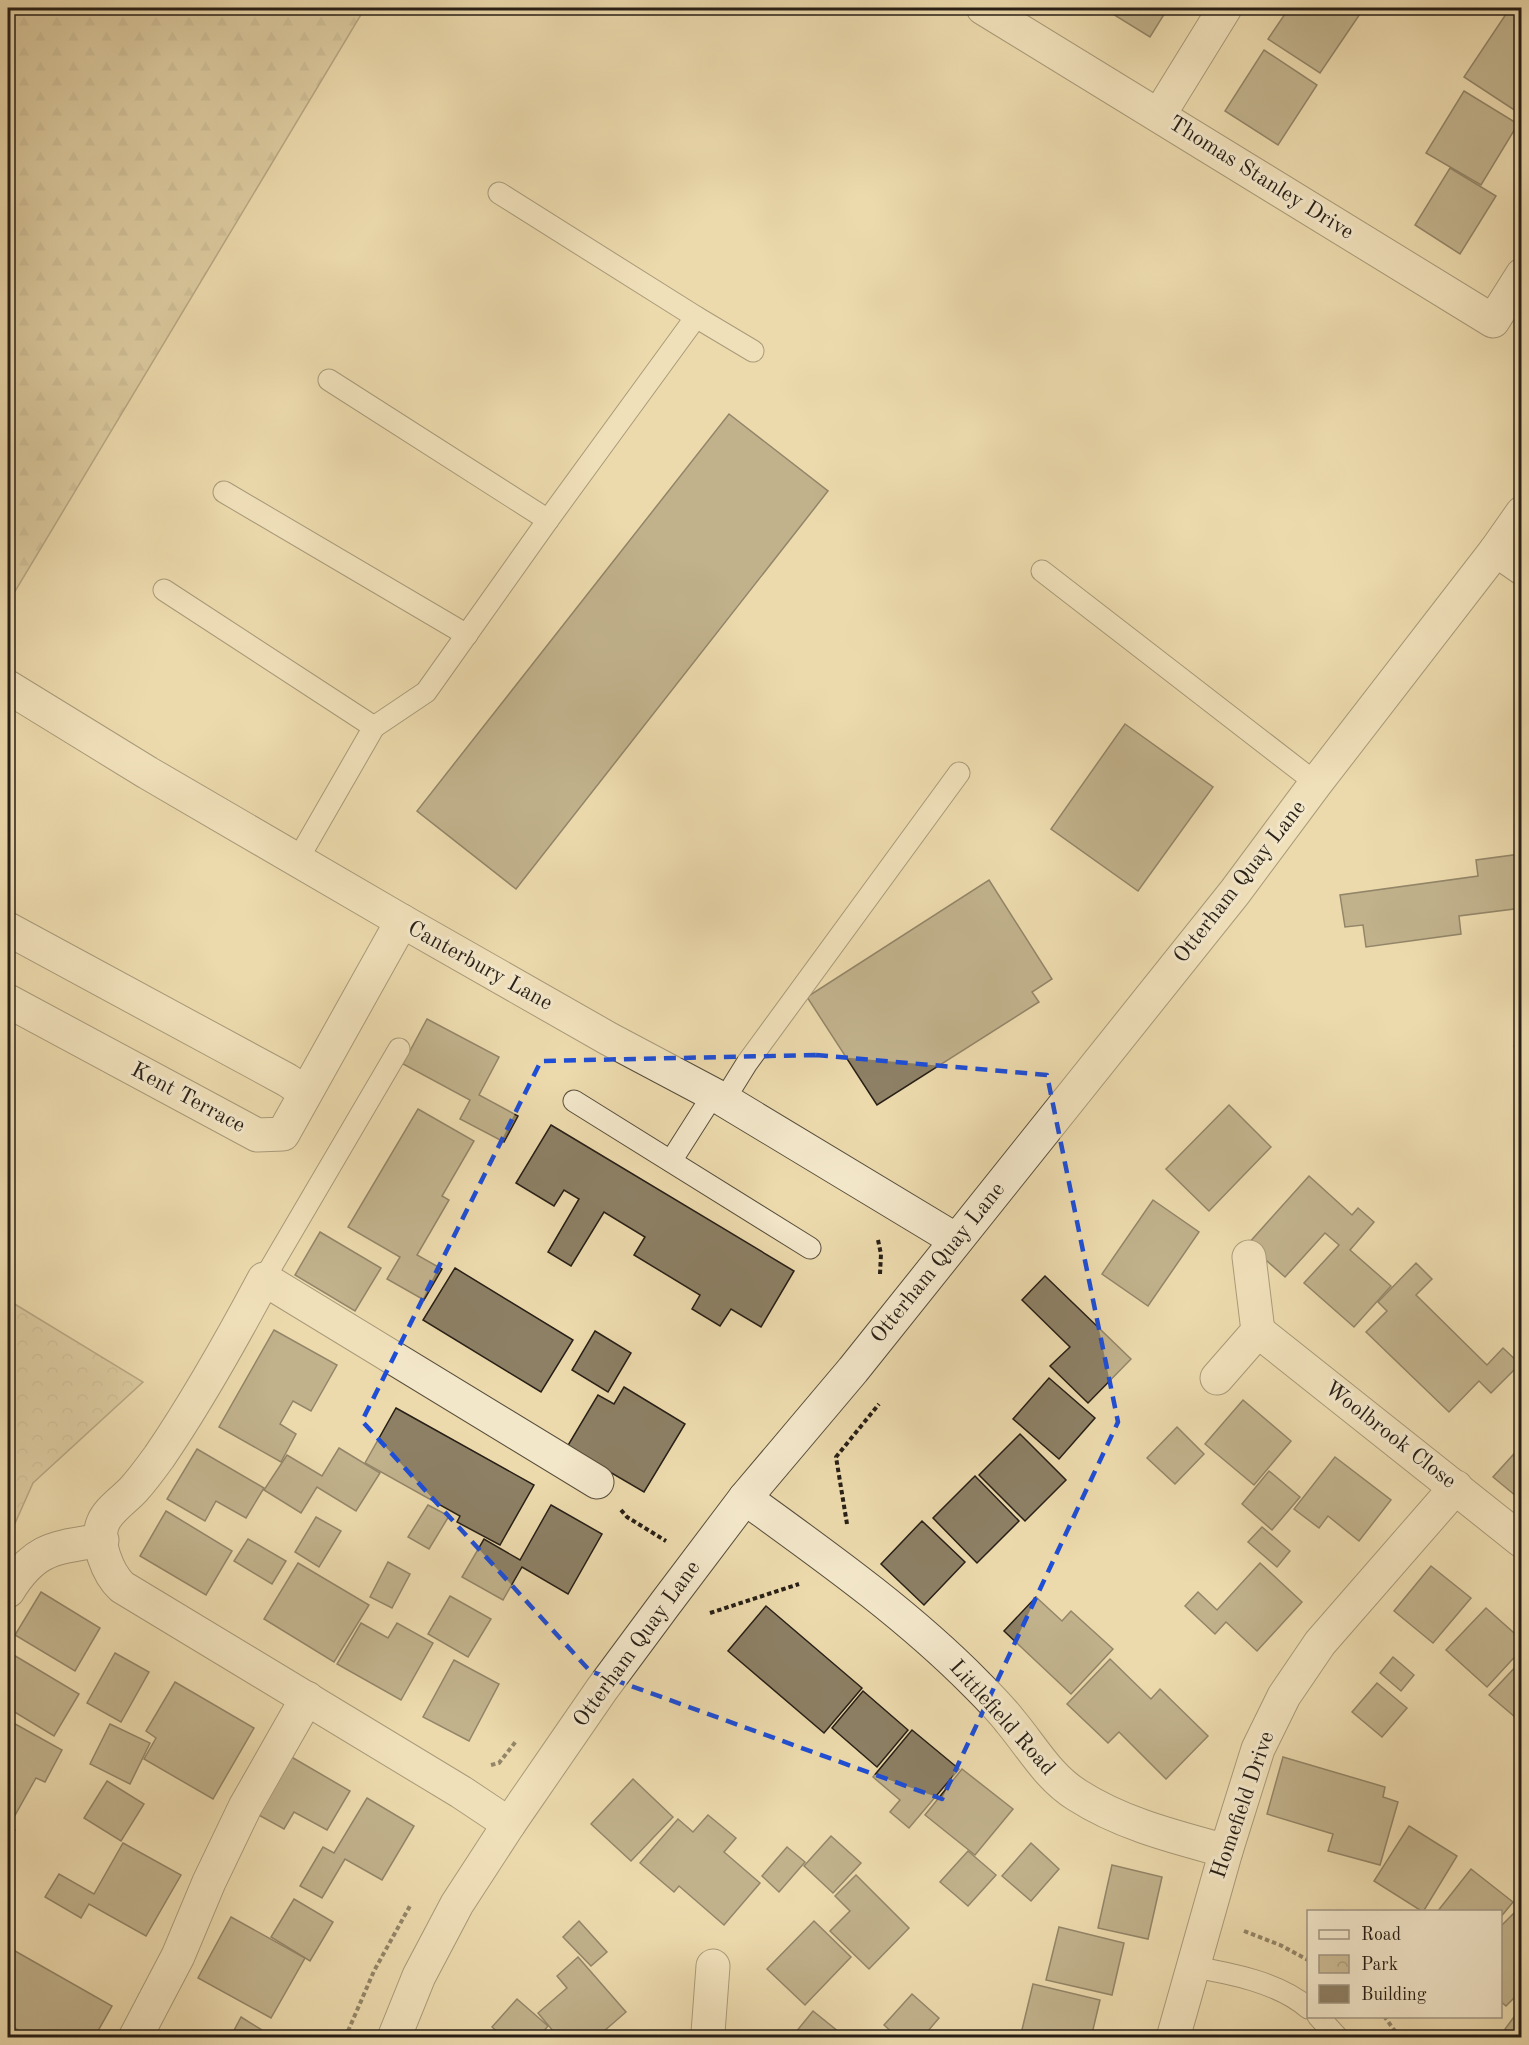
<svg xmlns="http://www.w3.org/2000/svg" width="1529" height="2045" font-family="'Old Standard TT',serif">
  <defs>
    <pattern id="forest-firs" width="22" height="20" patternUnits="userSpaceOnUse" patternTransform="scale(1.5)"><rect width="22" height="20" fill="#cbba93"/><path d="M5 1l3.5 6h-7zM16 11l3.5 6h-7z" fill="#ae9f7e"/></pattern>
    <pattern id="park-crowns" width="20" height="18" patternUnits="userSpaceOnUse" patternTransform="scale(1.5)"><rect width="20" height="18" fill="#cbba93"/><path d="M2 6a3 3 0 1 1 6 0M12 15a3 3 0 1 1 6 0" fill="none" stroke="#ae9f7e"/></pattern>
  </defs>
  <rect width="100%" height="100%" fill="#ecdaad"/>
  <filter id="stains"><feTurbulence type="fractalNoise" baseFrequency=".00333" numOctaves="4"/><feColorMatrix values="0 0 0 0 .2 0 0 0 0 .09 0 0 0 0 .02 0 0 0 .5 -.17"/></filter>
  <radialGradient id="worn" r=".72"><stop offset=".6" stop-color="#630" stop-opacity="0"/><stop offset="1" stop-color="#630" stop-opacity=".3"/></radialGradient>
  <!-- forest -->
  <path fill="url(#forest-firs)" stroke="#796c54" stroke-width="1.5" d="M8,8H365L8,603Z"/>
  <!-- park -->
  <path fill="url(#park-crowns)" stroke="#796c54" stroke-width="1.5" d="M8,1300L143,1382L33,1483L8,1539Z"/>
  <!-- building -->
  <g fill="#8d8065" stroke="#271f16" stroke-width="1.5">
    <path d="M1103,8H1168L1150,37Z"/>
    <path d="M1289,8H1364L1320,73L1268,39Z"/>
    <path d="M1510,8H1522V115L1464,77Z"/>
    <path d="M1264,50L1317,85L1278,145L1225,111Z"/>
    <path d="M1464,91L1518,124L1481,185L1426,153Z"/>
    <path d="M1450,168L1496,196L1460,254L1415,225Z"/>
    <path d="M729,414L828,491L516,889L417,811Z"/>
    <path d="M1125,724L1213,787L1138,891L1051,829Z"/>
    <path d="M1517,831H1522V908L1459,916L1461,934L1366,947L1363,925L1345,927L1340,895L1478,876L1476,860L1520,854Z"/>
    <path d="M989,880L1052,979L1032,992L1039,1002L877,1105L807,997Z"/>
    <path d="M427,1019L499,1057L479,1095L518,1116L504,1142L460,1119L470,1100L403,1064Z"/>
    <path d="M1522,1033V1051L1514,1046Z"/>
    <path d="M1229,1105L1271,1147L1209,1211L1166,1169Z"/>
    <path d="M418,1109L474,1141L442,1196L449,1200L417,1255L442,1269L424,1300L387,1279L400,1257L348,1227Z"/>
    <path d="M551,1125L794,1271L761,1327L731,1309L720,1326L692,1309L700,1295L634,1255L645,1237L604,1212L571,1266L548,1252L579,1199L564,1190L554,1206L516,1183Z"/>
    <path d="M1309,1176L1352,1215L1358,1208L1374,1222L1350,1250L1391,1286L1354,1327L1304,1283L1339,1245L1325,1233L1285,1277L1248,1244Z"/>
    <path d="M1153,1200L1199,1232L1148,1306L1102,1274Z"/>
    <path d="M320,1232L381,1268L355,1311L295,1275Z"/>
    <path d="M1416,1263L1432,1279L1416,1295L1487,1365L1503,1348L1520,1364L1491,1393L1479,1381L1449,1412L1366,1332L1387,1311L1378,1302Z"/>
    <path d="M455,1268L573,1340L541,1392L423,1320Z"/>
    <path d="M1045,1276L1131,1359L1088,1403L1050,1366L1070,1347L1022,1300Z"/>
    <path d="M274,1330L337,1365L311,1411L293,1401L280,1424L296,1434L281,1462L219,1427Z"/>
    <path d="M595,1331L631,1353L608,1392L572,1370Z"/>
    <path d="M1049,1378L1095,1418L1059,1459L1013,1419Z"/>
    <path d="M624,1387L685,1424L644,1492L567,1447L598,1395L614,1404Z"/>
    <path d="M1243,1400L1291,1441L1254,1485L1205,1444Z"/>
    <path d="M396,1408L534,1485L500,1545L457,1522L460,1516L365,1463Z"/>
    <path d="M1177,1427L1204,1454L1175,1484L1147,1458Z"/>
    <path d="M1020,1434L1066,1480L1025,1521L979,1475Z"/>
    <path d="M1522,1445V1501L1493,1477Z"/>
    <path d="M339,1448L380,1473L356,1511L317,1487L301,1513L264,1490L287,1455L322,1476Z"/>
    <path d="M197,1449L264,1488L246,1518L216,1501L205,1521L167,1499Z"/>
    <path d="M1335,1457L1391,1500L1359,1541L1328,1516L1319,1528L1294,1509Z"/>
    <path d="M1269,1471L1300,1497L1272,1530L1242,1504Z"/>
    <path d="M975,1476L1019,1521L977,1563L933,1518Z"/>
    <path d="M428,1505L449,1516L429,1549L408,1537Z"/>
    <path d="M551,1505L602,1534L568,1594L522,1567L503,1600L462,1577L484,1539L520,1560Z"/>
    <path d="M166,1511L232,1551L206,1595L140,1556Z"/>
    <path d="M316,1517L341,1531L319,1567L295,1552Z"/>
    <path d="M922,1521L965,1562L924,1605L881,1564Z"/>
    <path d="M1262,1527L1290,1551L1277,1567L1248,1542Z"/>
    <path d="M248,1539L286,1561L272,1584L234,1561Z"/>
    <path d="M388,1562L410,1574L392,1608L370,1597Z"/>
    <path d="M298,1563L369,1605L334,1662L264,1619Z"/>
    <path d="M1260,1563L1302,1602L1257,1651L1226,1622L1215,1634L1185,1606L1198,1592L1217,1610Z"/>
    <path d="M1431,1566L1471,1598L1433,1643L1394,1611Z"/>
    <path d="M41,1592L100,1628L75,1671L15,1635Z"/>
    <path d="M450,1596L491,1619L468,1657L428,1634Z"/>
    <path d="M1036,1597L1062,1621L1071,1611L1113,1649L1071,1694L1004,1631Z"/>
    <path d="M766,1606L862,1688L824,1733L728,1651Z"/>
    <path d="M1486,1608L1522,1640V1649L1487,1687L1446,1650Z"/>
    <path d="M361,1623L388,1638L397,1623L433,1643L401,1700L337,1664Z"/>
    <path d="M115,1653L149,1672L121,1722L87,1703Z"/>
    <path d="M12,1654L79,1694L54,1736L8,1708V1662Z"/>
    <path d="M1393,1657L1414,1675L1401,1691L1380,1673Z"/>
    <path d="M1110,1659L1151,1699L1160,1689L1208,1736L1166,1779L1119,1732L1108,1743L1067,1704Z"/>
    <path d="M454,1660L499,1684L469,1741L423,1717Z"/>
    <path d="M1522,1660V1723L1489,1695Z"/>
    <path d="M175,1682L254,1728L213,1799L144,1759L156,1738L146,1731Z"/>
    <path d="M1377,1683L1407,1708L1382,1737L1352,1712Z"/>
    <path d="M863,1691L908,1730L877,1767L832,1728Z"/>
    <path d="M8,1720L62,1750L45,1782L36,1778L9,1826L15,1830L8,1844Z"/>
    <path d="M110,1724L150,1743L130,1784L90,1764Z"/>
    <path d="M912,1730L959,1769L909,1828L890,1812L900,1800L873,1777Z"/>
    <path d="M288,1755L350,1791L327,1830L294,1812L284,1829L255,1813Z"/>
    <path d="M1283,1757L1385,1787L1383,1797L1398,1802L1380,1865L1328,1851L1333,1834L1267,1814Z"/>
    <path d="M962,1769L1013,1809L975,1855L925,1815Z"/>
    <path d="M633,1779L673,1817L631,1861L591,1824Z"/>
    <path d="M107,1781L144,1804L121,1841L84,1818Z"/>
    <path d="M367,1798L414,1826L382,1880L345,1859L322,1898L300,1886L323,1847L334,1853Z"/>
    <path d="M708,1815L736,1838L724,1852L760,1883L724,1925L679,1886L674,1892L640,1863L678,1819L693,1832Z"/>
    <path d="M1409,1826L1457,1856L1423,1912L1374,1881Z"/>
    <path d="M831,1836L861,1863L833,1893L804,1866Z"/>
    <path d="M123,1843L181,1875L146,1936L89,1904L81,1918L45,1897L59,1874L94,1894Z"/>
    <path d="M1031,1843L1059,1869L1031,1901L1002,1876Z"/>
    <path d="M787,1847L805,1862L779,1892L762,1876Z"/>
    <path d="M968,1851L996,1875L968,1906L940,1882Z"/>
    <path d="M1112,1865L1162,1877L1148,1939L1098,1928Z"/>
    <path d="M1471,1869L1513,1902L1500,1918V1912H1437Z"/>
    <path d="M856,1875L909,1928L869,1969L830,1931L850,1911L835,1896Z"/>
    <path d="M294,1899L333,1922L310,1961L271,1937Z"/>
    <path d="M1515,1912L1522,1918V1990L1506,2006L1500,2001V1927Z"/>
    <path d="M231,1917L305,1958L271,2018L198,1978Z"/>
    <path d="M579,1921L607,1952L591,1966L563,1937Z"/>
    <path d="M814,1921L851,1957L805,2005L767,1969Z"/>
    <path d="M1059,1927L1124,1943L1112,1995L1046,1980Z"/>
    <path d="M8,1947L112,2006L94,2038H32L8,2024Z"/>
    <path d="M578,1957L626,2012L596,2038H559L538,2013L567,1988L557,1976Z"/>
    <path d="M1033,1984L1100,2000L1091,2038H1020Z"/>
    <path d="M912,1994L939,2018L922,2038H898L884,2025Z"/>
    <path d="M517,1999L548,2026L538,2038H504L492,2027Z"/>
    <path d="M1522,2006V2038H1516L1505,2029Z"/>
    <path d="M813,2011L844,2036L843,2038H791Z"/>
    <path d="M241,2017L275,2038H230Z"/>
  </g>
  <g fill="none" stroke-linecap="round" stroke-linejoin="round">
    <defs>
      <g id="service">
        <path d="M499,193L696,317"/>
        <path d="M329,380L548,520"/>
        <path d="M224,492L467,635"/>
        <path d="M1042,571L1316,783"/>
        <path d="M164,590L374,727"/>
        <path d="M298,859L374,727L426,692L548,520L696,317L753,351"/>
        <path d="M724,1100L747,1063L959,773"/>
        <path d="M574,1101L810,1248"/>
        <path d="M671,1161L713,1095"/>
        <path d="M264,1279L399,1049"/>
        <path d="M1193,1967C1230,1973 1280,1983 1308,2008"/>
        <path d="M1318,2016L1338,2038"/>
      </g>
      <g id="minor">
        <path d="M983,8L1493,321L1522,275"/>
        <path d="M1159,115L1225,8"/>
        <path d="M1496,550L1522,568"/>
        <path d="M8,687L148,773L402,921L609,1039L724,1100L956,1240"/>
        <path d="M8,929L287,1080L305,1092"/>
        <path d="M8,1001L257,1135L283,1134L402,921"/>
        <path d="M1258,1331L1522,1541"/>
        <path d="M1217,1378L1258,1331L1249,1257"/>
        <path d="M745,1498C825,1556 907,1614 976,1684C988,1696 1000,1708 1010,1721C1032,1747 1048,1777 1077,1795C1122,1824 1175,1837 1226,1851"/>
        <path d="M8,1591C35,1547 55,1548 102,1540"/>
        <path d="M509,1824L461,1792L122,1587C108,1574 95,1542 103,1523C108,1510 124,1500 134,1489C143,1479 151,1468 159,1457C198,1400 232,1339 264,1279L597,1482"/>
        <path d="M708,2033L713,1966"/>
        <path d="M135,2038L178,1956L209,1882L245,1807L307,1698"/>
        <path d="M1173,2038L1226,1851L1258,1749L1284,1696L1320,1643L1456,1487"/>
      </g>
      <path id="tertiary" d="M394,2038L419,1976L457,1904L509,1824L602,1689L665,1604L745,1498L853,1370L1235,892L1316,783L1496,550L1522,513"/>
    </defs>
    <!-- service casing -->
    <use href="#service" stroke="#584e3c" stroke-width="23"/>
    <!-- minor casing -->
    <use href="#minor" stroke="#584e3c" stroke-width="35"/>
    <!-- tertiary casing -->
    <use href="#tertiary" stroke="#584e3c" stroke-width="35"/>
    <!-- path -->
    <g stroke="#271f16" stroke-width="4" stroke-dasharray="4.5 3" stroke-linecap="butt">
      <path d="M878,1240L881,1254L880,1274"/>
      <path d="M621,1510L627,1517L666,1541"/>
      <path d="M847,1524L836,1457L879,1404"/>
      <path d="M710,1613L799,1584"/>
      <path d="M491,1765L499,1763L517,1740"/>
      <path d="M1244,1931L1280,1945L1308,1960"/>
      <path d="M1384,2016L1400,2038"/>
      <path d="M345,2038L374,1971L411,1904"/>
    </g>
    <!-- service -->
    <use href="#service" stroke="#f3e7ca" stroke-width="21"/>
    <!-- minor -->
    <use href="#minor" stroke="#f3e7ca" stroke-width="33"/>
    <!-- tertiary -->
    <use href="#tertiary" stroke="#f3e7ca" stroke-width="33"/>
  </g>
  <!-- marked area -->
  <path d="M0 0H1529V2045H0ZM816,1055L1047,1075L1118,1422L942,1799L590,1671L362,1421L541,1061Z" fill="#ecdaad" fill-opacity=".55" fill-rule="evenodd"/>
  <path fill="none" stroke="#1d4ed8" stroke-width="4.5" stroke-dasharray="12 8" stroke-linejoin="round" d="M816,1055L1047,1075L1118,1422L942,1799L590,1671L362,1421L541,1061Z"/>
  <g text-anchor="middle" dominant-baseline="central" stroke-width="6" stroke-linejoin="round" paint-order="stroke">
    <!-- street labels -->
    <g font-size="22" fill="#271f16" stroke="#f3e7ca">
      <text transform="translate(1261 178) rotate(32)">Thomas Stanley Drive</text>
      <text transform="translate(1240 882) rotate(-52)">Otterham Quay Lane</text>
      <text transform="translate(480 966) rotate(29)">Canterbury Lane</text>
      <text transform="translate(188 1098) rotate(28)">Kent Terrace</text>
      <text transform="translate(938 1263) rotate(-51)">Otterham Quay Lane</text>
      <text transform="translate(1390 1435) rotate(38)">Woolbrook Close</text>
      <text transform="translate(637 1644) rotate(-54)">Otterham Quay Lane</text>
      <text transform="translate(1002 1718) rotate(48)">Littlefield Road</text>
      <text transform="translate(1243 1805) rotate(-71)">Homefield Drive</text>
    </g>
  </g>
  <!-- margin -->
  <rect width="1529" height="2045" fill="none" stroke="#ecdaad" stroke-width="30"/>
  <rect x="9" y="9" width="1511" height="2027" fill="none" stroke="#271f16" stroke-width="3"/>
  <rect x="15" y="15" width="1499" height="2015" fill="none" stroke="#271f16" stroke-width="1.5"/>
  <!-- legend -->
  <rect x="1307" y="1910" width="195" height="108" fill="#f3e7ca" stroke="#a19782" stroke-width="1.5"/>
  <rect x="1319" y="1930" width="30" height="9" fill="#f3e7ca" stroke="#a19782" stroke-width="1.5"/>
  <text x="1361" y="1940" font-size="18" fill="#271f16">Road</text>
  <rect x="1319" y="1955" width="30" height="18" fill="url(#park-crowns)" stroke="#a19782" stroke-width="1.5"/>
  <text x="1361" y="1970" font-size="18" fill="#271f16">Park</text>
  <rect x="1319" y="1985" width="30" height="18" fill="#8d8065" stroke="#a19782" stroke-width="1.5"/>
  <text x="1361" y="2000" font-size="18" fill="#271f16">Building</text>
  <rect width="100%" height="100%" filter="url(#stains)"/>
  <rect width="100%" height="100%" fill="url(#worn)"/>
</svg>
